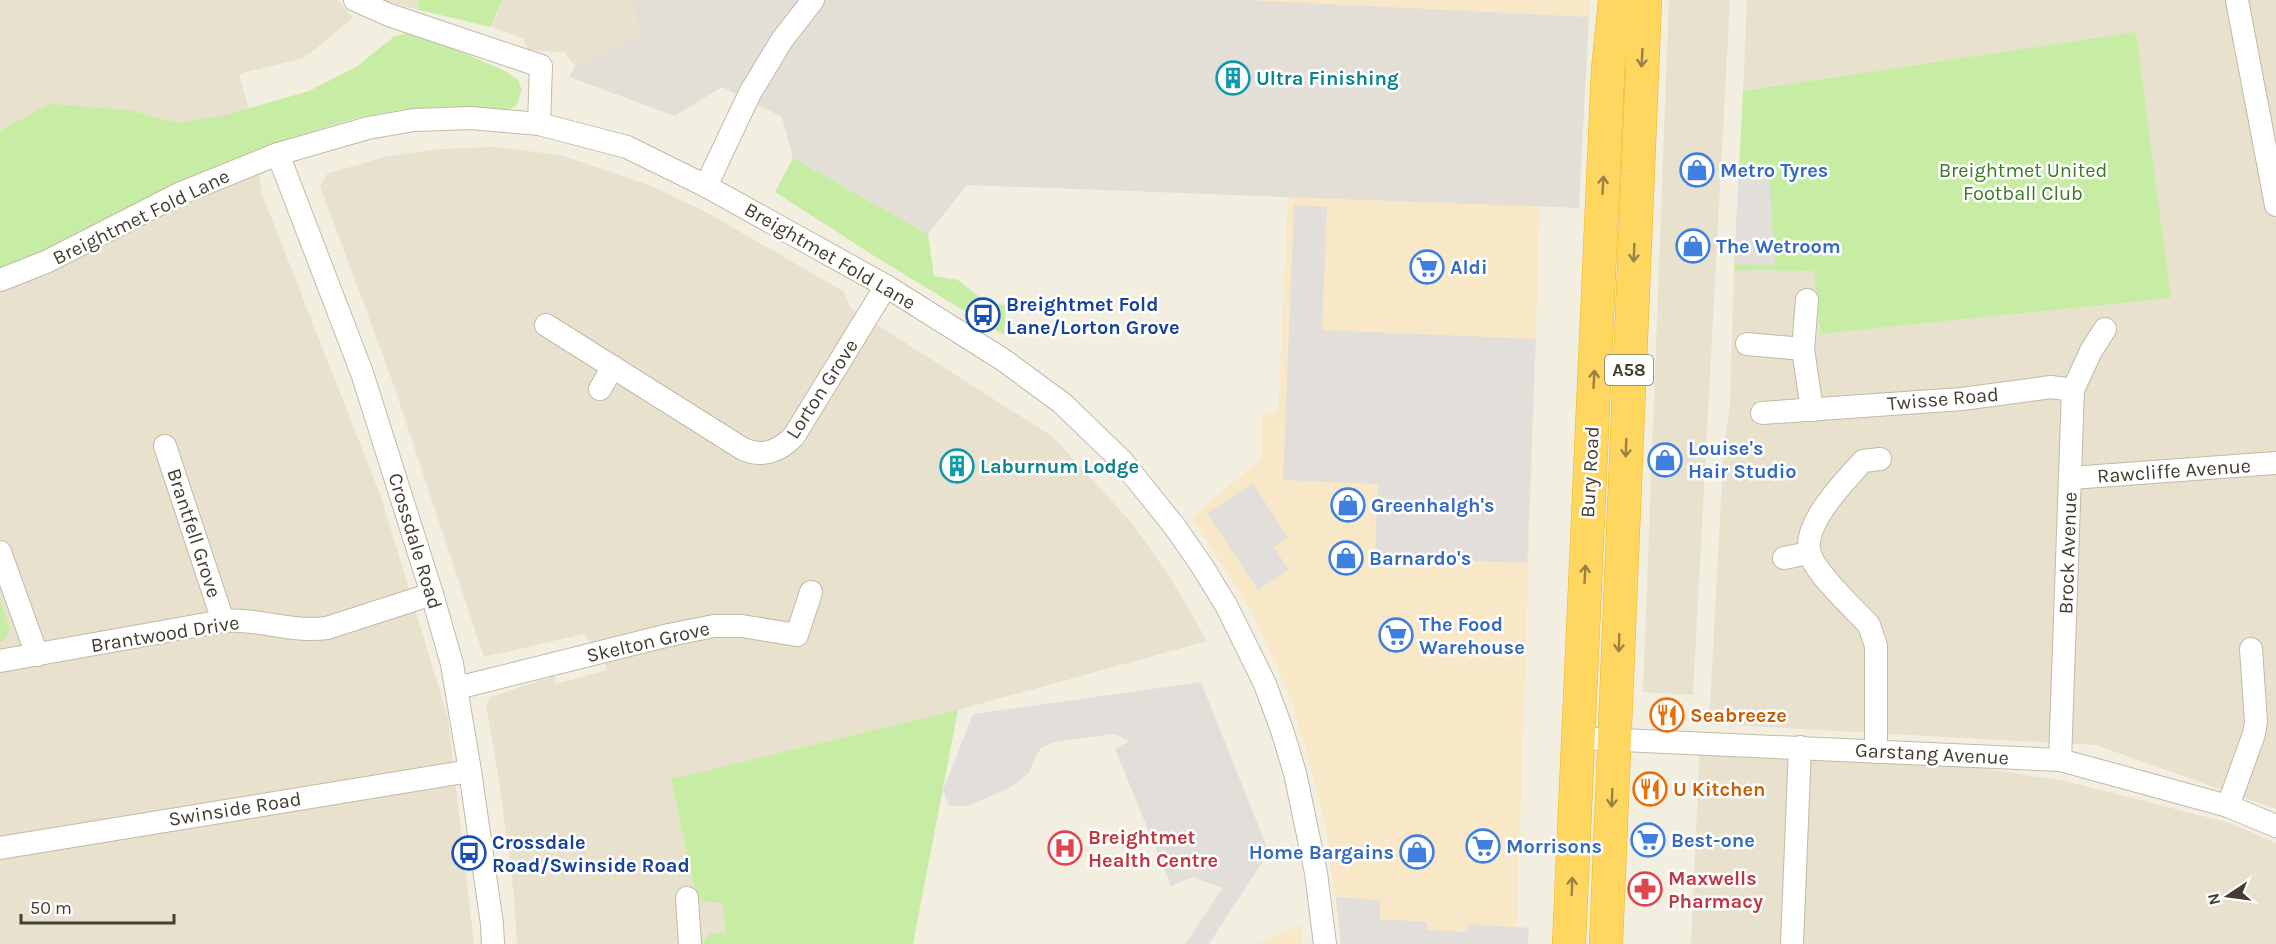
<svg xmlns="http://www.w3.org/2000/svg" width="2276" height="944" font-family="Karla,sans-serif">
  <rect width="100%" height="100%" fill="#f3efe0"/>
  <!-- residential -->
  <g fill="#e7e1ce">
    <path d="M0,0H338L353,18L304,58L239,74L249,109L262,194L381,497L448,718L474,944H0Z"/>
    <path d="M380,0H418L419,10Z"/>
    <path d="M502,0H632L640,36L575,66L564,52L528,50L523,38L492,27Z"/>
    <path d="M1669,0H1730L1693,695L1643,692Z"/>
    <path d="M1747,0H2276V809L2096,745L1709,724L1724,444L1730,406L1734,270L1815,271L1820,334L2171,298L2136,32L1743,91Z"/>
    <path d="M494,147L561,155L651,186L704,211L843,291L851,308L1053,437L1132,523L1170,577L1207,641L958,710L671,779L695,890L722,902L726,932L709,934L703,944H517L514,897L499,780L486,706L490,697L554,676L556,684L607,670L605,662L584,634L484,657L392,380L320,186L327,174L384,157L440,149Z"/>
    <path d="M1700,743L1876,752L2065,781L2230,823L2276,843V944H1691Z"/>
  </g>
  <!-- commercial -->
  <g fill="#f8e8c8">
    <path d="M1248,0H1590L1589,17Z"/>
    <path d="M1288,197L1540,206L1517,927L1529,928L1528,944H1341L1325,823L1306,749L1289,694L1251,611L1192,517L1261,459L1262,413H1278Z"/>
    <path d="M1301,925L1302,944H1255Z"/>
  </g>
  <!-- industrial -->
  <path fill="#e4dfd6" d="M632,0H1248L1589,17L1579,208L967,185L928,234L793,158L782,117L722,87L675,116L569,77L575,66L640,36Z"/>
  <!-- green -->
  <g fill="#c6eda3">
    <path d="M418,0H502L491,27L419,10Z"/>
    <path d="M2136,32L2171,298L1820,334L1814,271L1734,270L1743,91Z"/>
    <path d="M410,33L432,39L507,72L518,80L522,90L516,106L507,110L450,107L405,109L356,118L304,134L181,180L65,242L0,267V131L49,104L128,110L177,123L222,116L309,91L356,67L395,36Z"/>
    <path d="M793,158L928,234L934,276L958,280L987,303L1006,305L1004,335L879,259L775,192Z"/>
    <path d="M0,601C6,617 16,630 0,643Z"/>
    <path d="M958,710L913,944H703L709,934L726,932L722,903C709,902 701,904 695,890L671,779Z"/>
  </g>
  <!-- parking -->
  <g fill="#e2dfda">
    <path d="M1739,166L1769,168L1775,265L1735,264Z"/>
    <path d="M1294,205L1327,207L1322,330L1536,339L1527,563L1375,557L1378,484L1283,480Z"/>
    <path d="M1253,483L1288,538L1274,547L1289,570L1258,590L1207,513Z"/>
    <path d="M1201,682L1269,852L1209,944H1182L1187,942L1222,888L1193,877L1171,886L1115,749L1129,741L1113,734L1055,742L1041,748L1035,758L1029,773L1010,788L967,806H949L943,790L973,714Z"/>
    <path d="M1336,897L1380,900V919L1427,922V930L1467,932L1468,924L1529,928L1528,944H1341Z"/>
  </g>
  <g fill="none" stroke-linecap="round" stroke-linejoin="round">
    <defs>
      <g id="street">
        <path d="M355,0L389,15L541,66L539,124"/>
        <path d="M2237,0L2276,205"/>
        <path d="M278,154L362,373L432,594L452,664L470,771L492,924L493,944"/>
        <path d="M706,186L750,93L782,40L813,0"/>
        <path d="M0,280L46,262L179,194L278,154L368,128L414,120L471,118L539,124L627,147L706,186L886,286L1002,359L1062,403L1122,461L1175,527L1202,566L1226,605L1265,684L1282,730L1295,773L1316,873L1325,944"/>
        <path d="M1807,300L1803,349L1812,410"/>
        <path d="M546,325L743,449C762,458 780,451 794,436L886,286"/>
        <path d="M1747,344L1803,349"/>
        <path d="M600,389L613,367"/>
        <path d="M1762,413L1962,399L2051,387L2073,390"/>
        <path d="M165,446L223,621"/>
        <path d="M2071,478L2276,463"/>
        <path d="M0,552L37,655"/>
        <path d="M1784,558L1809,553"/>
        <path d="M0,661L223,621C258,618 292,633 327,628L432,594"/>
        <path d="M457,688L669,635L714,626H742L797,635L811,592"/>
        <path d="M1578,738L2060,760L2228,806L2276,826"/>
        <path d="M1876,752V646L1869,625C1854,609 1816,574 1810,554C1801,525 1845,481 1863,461L1880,459"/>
        <path d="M2060,760L2073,390L2091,351L2105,329"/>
        <path d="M2228,806L2254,734L2256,722L2251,649"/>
        <path d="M0,848L470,771"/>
        <path d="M687,898L690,944"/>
        <path d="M1792,944L1800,747"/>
      </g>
      <g id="highway">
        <path d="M1569,944L1608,70L1615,0"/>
        <path d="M1606,944L1645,0"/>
      </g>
    </defs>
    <!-- street casing -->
    <use href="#street" stroke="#c1baa5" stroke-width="24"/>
    <!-- highway casing -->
    <use href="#highway" stroke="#efb31e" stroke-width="34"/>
    <!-- street -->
    <use href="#street" stroke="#fff" stroke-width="22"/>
    <!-- highway -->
    <use href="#highway" stroke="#ffd65f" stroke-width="33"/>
  </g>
  <!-- one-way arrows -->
  <defs><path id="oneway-shaft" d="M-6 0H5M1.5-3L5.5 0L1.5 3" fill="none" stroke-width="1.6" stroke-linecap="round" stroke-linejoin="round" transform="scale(1.5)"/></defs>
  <g stroke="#988246">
    <use href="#oneway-shaft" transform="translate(1642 58) rotate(93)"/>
    <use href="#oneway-shaft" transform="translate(1603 185) rotate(-87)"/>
    <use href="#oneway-shaft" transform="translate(1634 253) rotate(92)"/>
    <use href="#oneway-shaft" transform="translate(1594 379) rotate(-87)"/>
    <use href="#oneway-shaft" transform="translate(1626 448) rotate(92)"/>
    <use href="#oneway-shaft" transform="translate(1585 574) rotate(-87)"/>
    <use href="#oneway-shaft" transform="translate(1619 643) rotate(92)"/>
    <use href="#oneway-shaft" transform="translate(1612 798) rotate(92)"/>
    <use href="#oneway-shaft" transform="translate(1572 886) rotate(-88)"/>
  </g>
  <!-- icons -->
  <defs>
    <symbol id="building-ring" viewBox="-11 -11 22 22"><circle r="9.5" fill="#fff" stroke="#0f9aa8" stroke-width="1.5"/><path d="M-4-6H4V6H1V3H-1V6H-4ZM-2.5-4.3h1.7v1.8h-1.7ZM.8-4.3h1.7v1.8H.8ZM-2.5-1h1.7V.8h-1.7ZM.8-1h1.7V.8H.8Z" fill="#0f9aa8"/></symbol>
    <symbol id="shop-ring" viewBox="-11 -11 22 22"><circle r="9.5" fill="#fff" stroke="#3f7fe0" stroke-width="1.5"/><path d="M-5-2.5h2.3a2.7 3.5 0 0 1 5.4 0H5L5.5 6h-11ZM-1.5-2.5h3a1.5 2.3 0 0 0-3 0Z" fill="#3f7fe0"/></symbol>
    <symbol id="supermarket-ring" viewBox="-11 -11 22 22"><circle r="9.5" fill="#fff" stroke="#3f7fe0" stroke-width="1.5"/><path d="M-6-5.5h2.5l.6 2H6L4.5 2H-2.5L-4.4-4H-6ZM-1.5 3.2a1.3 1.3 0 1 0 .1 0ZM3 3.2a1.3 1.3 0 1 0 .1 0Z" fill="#3f7fe0"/></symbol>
    <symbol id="bus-ring" viewBox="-11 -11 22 22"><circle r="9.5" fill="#fff" stroke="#1a4fb4" stroke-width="1.5"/><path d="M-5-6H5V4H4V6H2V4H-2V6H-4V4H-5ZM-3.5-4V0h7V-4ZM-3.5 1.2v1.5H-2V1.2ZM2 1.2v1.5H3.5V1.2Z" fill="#1a4fb4"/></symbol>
    <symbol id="restaurant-ring" viewBox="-11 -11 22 22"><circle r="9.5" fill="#fff" stroke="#e8710a" stroke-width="1.5"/><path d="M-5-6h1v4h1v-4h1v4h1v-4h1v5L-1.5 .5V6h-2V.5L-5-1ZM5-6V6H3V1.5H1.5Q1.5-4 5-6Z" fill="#e8710a"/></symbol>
    <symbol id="hospital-ring" viewBox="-11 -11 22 22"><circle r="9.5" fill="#fff" stroke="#e0444e" stroke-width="1.5"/><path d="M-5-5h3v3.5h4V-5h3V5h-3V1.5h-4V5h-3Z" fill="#e0444e"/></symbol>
    <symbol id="pharmacy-ring" viewBox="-11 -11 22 22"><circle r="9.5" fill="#fff" stroke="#e0444e" stroke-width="1.5"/><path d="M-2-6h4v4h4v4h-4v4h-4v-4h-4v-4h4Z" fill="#e0444e"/></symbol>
  </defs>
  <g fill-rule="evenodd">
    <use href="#building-ring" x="1214" y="59" width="38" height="38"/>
    <use href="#shop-ring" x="1678" y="151" width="38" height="38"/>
    <use href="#shop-ring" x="1674" y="227" width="38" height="38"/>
    <use href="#supermarket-ring" x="1408" y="248" width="38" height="38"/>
    <use href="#bus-ring" x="964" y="296" width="38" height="38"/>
    <use href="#shop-ring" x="1646" y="441" width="38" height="38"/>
    <use href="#building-ring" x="938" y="447" width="38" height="38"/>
    <use href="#shop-ring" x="1329" y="486" width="38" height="38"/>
    <use href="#shop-ring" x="1327" y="539" width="38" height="38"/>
    <use href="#supermarket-ring" x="1377" y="616" width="38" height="38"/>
    <use href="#restaurant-ring" x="1648" y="696" width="38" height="38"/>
    <use href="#restaurant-ring" x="1631" y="770" width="38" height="38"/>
    <use href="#supermarket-ring" x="1629" y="821" width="38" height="38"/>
    <use href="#supermarket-ring" x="1464" y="827" width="38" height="38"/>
    <use href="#hospital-ring" x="1046" y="829" width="38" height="38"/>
    <use href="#shop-ring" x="1398" y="833" width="38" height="38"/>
    <use href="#bus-ring" x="450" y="834" width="38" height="38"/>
    <use href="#pharmacy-ring" x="1626" y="870" width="38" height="38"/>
  </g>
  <g text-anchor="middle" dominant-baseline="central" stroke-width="5" stroke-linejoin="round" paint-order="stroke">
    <!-- shield labels -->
    <rect fill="#fff" stroke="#7c786f" stroke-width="1.5" x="1605" y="355" width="48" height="30" rx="4.5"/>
    <g font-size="18" font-weight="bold" fill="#443e31">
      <text x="1629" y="370">A58</text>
    </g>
    <!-- culture labels -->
    <g font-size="20" font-weight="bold" fill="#0d838f" stroke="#fff" text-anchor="start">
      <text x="1256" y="78">Ultra Finishing</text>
      <text x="980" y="466">Laburnum Lodge</text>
    </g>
    <!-- shop labels -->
    <g font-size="20" font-weight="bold" fill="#366cbe" stroke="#fff" text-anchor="start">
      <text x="1720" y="170">Metro Tyres</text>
      <text x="1716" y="246">The Wetroom</text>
      <text x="1450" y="267">Aldi</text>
      <text x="1688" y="448">Louise's<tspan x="1688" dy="23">Hair Studio</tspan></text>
      <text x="1371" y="505">Greenhalgh's</text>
      <text x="1369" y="558">Barnardo's</text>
      <text x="1419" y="624">The Food<tspan x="1419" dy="23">Warehouse</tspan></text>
      <text x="1671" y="840">Best-one</text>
      <text x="1506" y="846">Morrisons</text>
      <text x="1394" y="852" text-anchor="end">Home Bargains</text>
    </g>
    <!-- park labels -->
    <g font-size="20" fill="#3a7b1f" stroke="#fff">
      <text x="2023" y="170">Breightmet United<tspan x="2023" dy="23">Football Club</tspan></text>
    </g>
    <!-- street labels -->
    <g font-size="20" fill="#443e31" stroke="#fff">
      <text transform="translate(141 217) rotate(-26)">Breightmet Fold Lane</text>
      <text transform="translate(830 256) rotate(30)">Breightmet Fold Lane</text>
      <text transform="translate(822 389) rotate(-57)">Lorton Grove</text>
      <text transform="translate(1943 399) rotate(-5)">Twisse Road</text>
      <text transform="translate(2174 471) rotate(-4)">Rawcliffe Avenue</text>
      <text transform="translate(1590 472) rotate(-87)">Bury Road</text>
      <text transform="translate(194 533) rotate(72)">Brantfell Grove</text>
      <text transform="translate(415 541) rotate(73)">Crossdale Road</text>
      <text transform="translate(2068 553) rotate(-88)">Brock Avenue</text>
      <text transform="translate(165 634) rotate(-9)">Brantwood Drive</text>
      <text transform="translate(648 642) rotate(-13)">Skelton Grove</text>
      <text transform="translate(1932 754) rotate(3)">Garstang Avenue</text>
      <text transform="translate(235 809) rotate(-9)">Swinside Road</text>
    </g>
    <!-- transit labels -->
    <g font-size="20" font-weight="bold" fill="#164399" stroke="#fff" text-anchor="start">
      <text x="1006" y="304">Breightmet Fold<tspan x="1006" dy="23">Lane/Lorton Grove</tspan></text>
      <text x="492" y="842">Crossdale<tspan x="492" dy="23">Road/Swinside Road</tspan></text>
    </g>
    <!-- food labels -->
    <g font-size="20" font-weight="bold" fill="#c56008" stroke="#fff" text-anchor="start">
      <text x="1690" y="715">Seabreeze</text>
      <text x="1673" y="789">U Kitchen</text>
    </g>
    <!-- health labels -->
    <g font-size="20" font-weight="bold" fill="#be3a42" stroke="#fff" text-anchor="start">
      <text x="1088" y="837">Breightmet<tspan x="1088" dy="23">Health Centre</tspan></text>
      <text x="1668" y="878">Maxwells<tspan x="1668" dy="23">Pharmacy</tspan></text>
    </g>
  </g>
  <!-- north arrow -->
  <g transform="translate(2228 896) rotate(257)" stroke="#ffffff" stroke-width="4.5" paint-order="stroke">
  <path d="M0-4.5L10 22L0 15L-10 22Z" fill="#443e31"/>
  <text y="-9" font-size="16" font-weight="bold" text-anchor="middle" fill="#443e31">N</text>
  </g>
  <!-- scale -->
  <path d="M21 914v9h153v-9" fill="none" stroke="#443e31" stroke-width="3"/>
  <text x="30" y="914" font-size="18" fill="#443e31" stroke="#ffffff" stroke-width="4.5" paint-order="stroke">50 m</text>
</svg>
